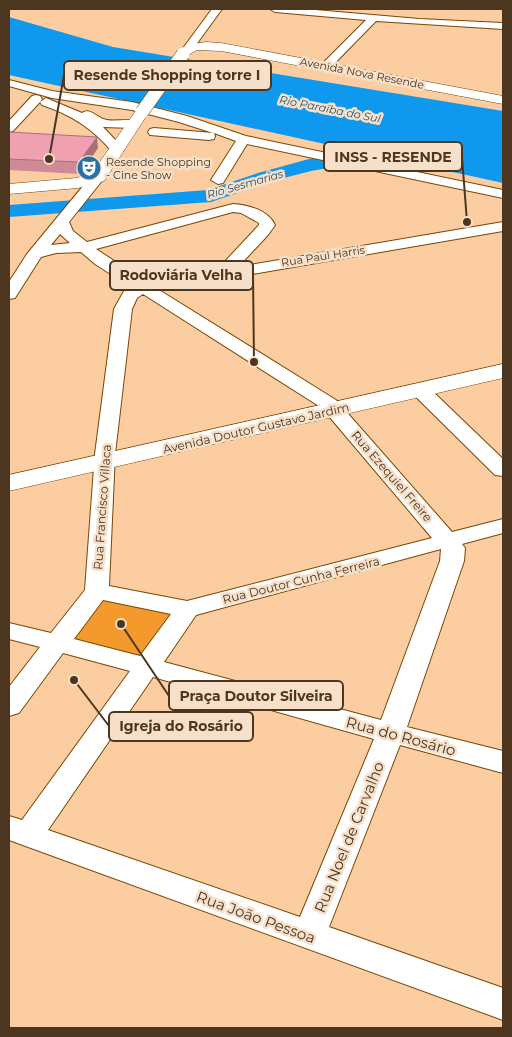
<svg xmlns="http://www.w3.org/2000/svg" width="512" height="1037" font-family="Montserrat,sans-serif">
  <rect width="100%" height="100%" fill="#fccda1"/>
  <!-- green -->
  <path fill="#f49a2d" d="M98,592L177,609L144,657L66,640Z"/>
  <!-- water -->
  <path fill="#0e98ee" d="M9,17L113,47L503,111V183L9,75Z"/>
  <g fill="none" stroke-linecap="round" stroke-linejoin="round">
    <!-- river -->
    <path fill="#0e98ee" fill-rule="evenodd" d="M417,141L424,143L426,147L424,151L311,171L272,181L211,202L9,217V205L208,190L258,173L309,159Z"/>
    <defs>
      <g id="minor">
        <path d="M212,9H222L190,53H182L181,51Z"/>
        <path d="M270,9H304L419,19L503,23V29L376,21L330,68H322L321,66L322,64L366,20L275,12Z"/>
        <path d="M9,80L52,91L132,102L187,116L246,136L503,190V198L247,144L223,183L218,184L211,180L236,141L214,133L215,136L214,139L209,140L150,135L148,132L150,129L154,128L213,133L179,122L132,110L52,98L9,86Z"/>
        <path d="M36,95L40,96L42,99L40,102L13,131L9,132V121L32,96Z"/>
        <path d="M46,98L82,113C91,107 97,119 107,120C117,122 132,117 139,124L133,128L103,127L124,149L122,152H112C94,129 70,114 42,105L40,102Z"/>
        <path d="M98,173L105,177L69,222L73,231L87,242L233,204C248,205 268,210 275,225L268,235L238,267L503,222V231L159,290L336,400L452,532L503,519V533L462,544L465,548L464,561L407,727L503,751V773L400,745L329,927L503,988V1020L9,840V816L22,820L130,671L63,653L19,713L9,716V687L40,647L9,639V623L51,633L85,590L95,454L114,309L124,291L131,287L95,264L81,252L56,253L41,257L15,298L9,299V282L27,254L93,174ZM233,212L241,213L259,223V225L217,270L146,282L96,249ZM60,234L70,243L51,245ZM143,294L322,408L432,538L187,601L109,586L115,454L132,309L137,298ZM441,549L440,561L381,720L164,662L196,615ZM103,600L171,614L140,656L74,639ZM153,677L374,739L300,917L48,830Z"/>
        <path d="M420,384L427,386L503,459V476L495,475L413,394L410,390L413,386Z"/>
      </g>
      <g id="major">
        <path d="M206,42L221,43L503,96V104L221,51L197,50L183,58L176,54L186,45Z"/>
        <path d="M142,108L147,109L149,112L104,181L78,188L9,194V184L77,178L92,173L137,109Z"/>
        <path d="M503,364V378L9,491V475Z"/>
      </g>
    </defs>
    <!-- minor casing -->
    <use href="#minor" stroke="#794704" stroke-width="2"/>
    <!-- major casing -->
    <use href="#major" stroke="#794704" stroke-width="1"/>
    <!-- minor -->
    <use href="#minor" fill="#fff" fill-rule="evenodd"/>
    <!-- major -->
    <use href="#major" fill="#fff" fill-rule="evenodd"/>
    <defs>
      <path id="major-bridge" d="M142,112L183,54"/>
    </defs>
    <!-- major-bridge casing -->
    <use href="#major-bridge" stroke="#794704" stroke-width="14" stroke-linecap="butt"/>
    <!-- major-bridge -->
    <use href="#major-bridge" stroke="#fff" stroke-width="13"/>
  </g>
  <!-- wall -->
  <path fill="#cf8a98" d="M9,132L98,148L80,174L9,170Z"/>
  <!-- shaded-wall -->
  <path fill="#a9707c" d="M97,137L98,148L80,174L79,162Z"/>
  <!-- building -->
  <path fill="#f1a0b1" stroke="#a9707c" d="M9,132L97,137L79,162L9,159Z"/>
  <!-- icons -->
  <defs>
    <symbol id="theatre-disc" viewBox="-11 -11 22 22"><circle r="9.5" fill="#2b70a5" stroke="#f7e0ca"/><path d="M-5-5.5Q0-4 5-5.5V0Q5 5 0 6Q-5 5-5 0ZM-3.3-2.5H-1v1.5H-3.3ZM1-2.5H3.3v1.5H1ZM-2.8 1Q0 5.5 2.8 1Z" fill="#fff"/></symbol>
  </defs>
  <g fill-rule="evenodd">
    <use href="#theatre-disc" x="75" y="154" width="28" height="28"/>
  </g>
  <g text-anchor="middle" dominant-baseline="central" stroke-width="5" stroke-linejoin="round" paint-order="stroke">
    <!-- far-street labels -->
    <g font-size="11" fill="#4d361f" stroke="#f7e0ca">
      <text transform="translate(362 73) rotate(11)">Avenida Nova Resende</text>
      <text transform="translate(323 256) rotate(-9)">Rua Paul Harris</text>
    </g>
    <!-- far-water labels -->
    <g font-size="11" font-style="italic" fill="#1f4c70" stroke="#f7e0ca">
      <text transform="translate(330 109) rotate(11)">Rio Paraíba do Sul</text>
      <text transform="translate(245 184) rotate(-16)">Rio Sesmarias</text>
    </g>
    <!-- far-poi labels -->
    <g font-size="11" fill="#4d361f" stroke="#f7e0ca" text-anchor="start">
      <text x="106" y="162">Resende Shopping<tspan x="106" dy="13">- Cine Show</tspan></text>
    </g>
    <!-- street labels -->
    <g font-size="12" fill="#4d361f" stroke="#f7e0ca">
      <text transform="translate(256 428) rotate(-13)">Avenida Doutor Gustavo Jardim</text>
      <text transform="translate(392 476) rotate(49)">Rua Ezequiel Freire</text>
      <text transform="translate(102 507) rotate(-86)">Rua Francisco Villaca</text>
      <text transform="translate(301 580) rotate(-14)">Rua Doutor Cunha Ferreira</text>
    </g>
    <!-- near-street labels -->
    <g font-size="15" fill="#4d361f" stroke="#f7e0ca">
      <text transform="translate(401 736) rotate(15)">Rua do Rosário</text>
      <text transform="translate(349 837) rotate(-68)">Rua Noel de Carvalho</text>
      <text transform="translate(256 917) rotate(20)">Rua João Pessoa</text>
    </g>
  </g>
  <!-- callouts -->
  <path fill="none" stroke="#4d361f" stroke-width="2" d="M49 159L64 75M467 222L462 157M254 362L253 276M121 624L169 696M74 680L109 726"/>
  <g fill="#4d361f" stroke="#f7e0ca" stroke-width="2">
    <circle cx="49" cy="159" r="5"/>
    <circle cx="467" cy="222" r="5"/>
    <circle cx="254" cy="362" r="5"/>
    <circle cx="121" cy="624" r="5"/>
    <circle cx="74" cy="680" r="5"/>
  </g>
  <g fill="#f7e0ca" stroke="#4d361f" stroke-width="2">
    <rect x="64" y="61" width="207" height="29" rx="5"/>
    <rect x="324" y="142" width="138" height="29" rx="5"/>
    <rect x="110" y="261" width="143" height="29" rx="5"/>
    <rect x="169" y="681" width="174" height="29" rx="5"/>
    <rect x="109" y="712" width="144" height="29" rx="5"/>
  </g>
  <g font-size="14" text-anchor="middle" font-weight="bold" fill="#4d361f">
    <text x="167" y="80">Resende Shopping torre I</text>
    <text x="393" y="162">INSS - RESENDE</text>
    <text x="181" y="280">Rodoviária Velha</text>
    <text x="256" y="701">Praça Doutor Silveira</text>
    <text x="181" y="731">Igreja do Rosário</text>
  </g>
  <!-- border -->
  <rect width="512" height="1037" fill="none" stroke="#4d361f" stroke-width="20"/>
</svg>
